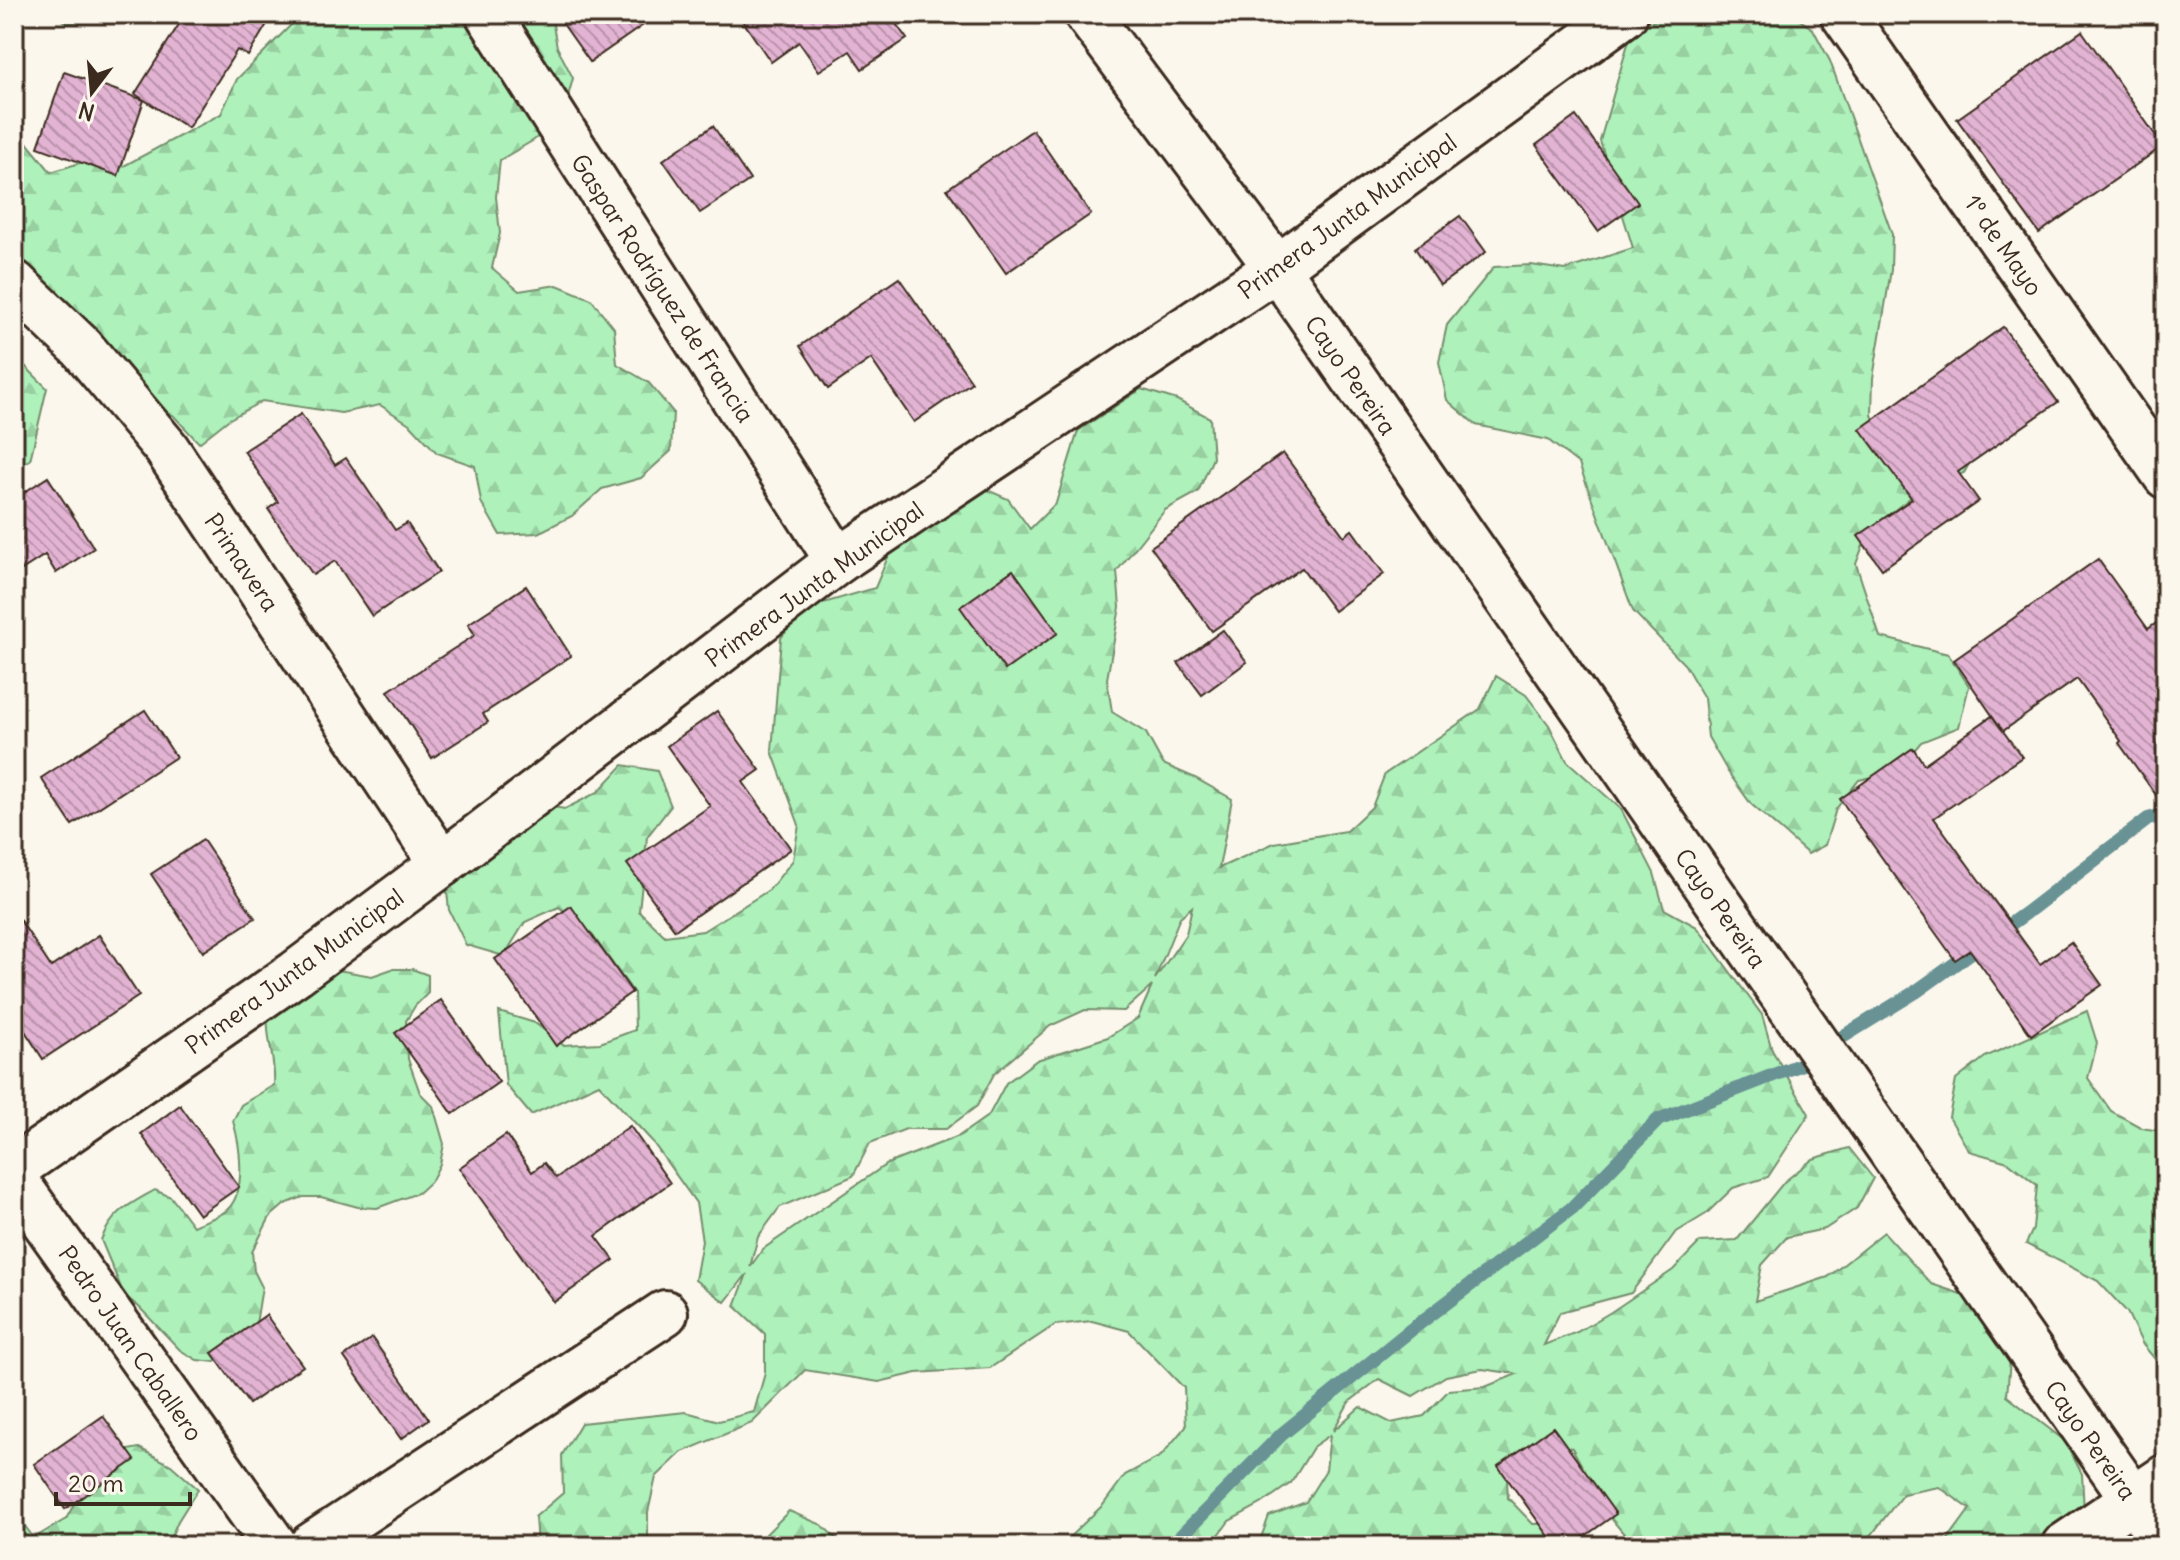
<svg xmlns="http://www.w3.org/2000/svg" width="2180" height="1560" font-family="Delius,sans-serif">
  <defs>
    <pattern id="forest-firs" width="22" height="20" patternUnits="userSpaceOnUse" patternTransform="scale(2)"><rect width="22" height="20" fill="#aef1bb"/><path d="M5 1l3.5 6h-7zM16 11l3.5 6h-7z" fill="#97cfa0"/></pattern>
    <pattern id="building-back-hatch" width="6" height="6" patternUnits="userSpaceOnUse" patternTransform="scale(2)"><rect width="6" height="6" fill="#e3b3d3"/><path d="M-1 5l2 2M0 0l6 6M5-1l2 2" fill="none" stroke="#b992ab"/></pattern>
  </defs>
  <rect width="100%" height="100%" fill="#fbf7ec"/>
  <filter id="ink" filterUnits="userSpaceOnUse"><feTurbulence type="fractalNoise" baseFrequency=".0125" numOctaves="2"/><feDisplacementMap in="SourceGraphic" scale="16" xChannelSelector="R" yChannelSelector="G"/><feConvolveMatrix kernelMatrix="1 2 1 2 8 2 1 2 1" color-interpolation-filters="sRGB"/></filter>
  <g filter="url(#ink)">
    <!-- forest -->
    <g fill="url(#forest-firs)" stroke="#748e6c" stroke-width="2" fill-rule="evenodd">
      <path d="M55,14H115L107,21L67,23Z"/>
      <path d="M294,14H551L557,47L573,78L563,115L534,140L500,160L496,197L500,233L492,268L519,291L557,285L591,299L614,328L617,364L649,383L673,412L671,451L641,478L602,489L572,516L538,533L500,535L481,502L475,466L437,453L411,425L380,405L341,413L262,401L228,420L199,443L173,415L127,396L14,273V120L28,144L51,172L86,161L120,168L221,114L237,79L292,24Z"/>
      <path d="M1682,14H1791L1813,29L1830,61L1892,234L1891,270L1873,378L1872,415L1887,447L1983,439L1964,473L1927,485L1869,530L1856,564L1880,637L1948,654L1969,686L1959,727L1921,742L1896,772L1859,780L1836,809L1825,845L1808,854L1751,804L1728,772L1708,737L1704,698L1685,665L1633,611L1579,464L1548,440L1476,425L1447,400L1439,362L1447,325L1494,267L1531,265L1565,270L1633,248L1600,141L1633,26Z"/>
      <path d="M14,359L19,360L47,388L30,460L14,468Z"/>
      <path d="M1141,389L1177,400L1210,418L1213,458L1198,492L1165,510L1117,571L1120,607L1107,679L1112,712L1146,733L1163,764L1195,778L1232,799L1219,868L1274,843L1346,831L1372,807L1385,774L1480,709L1496,676L1526,695L1549,725L1567,761L1621,809L1654,873L1664,909L1697,927L1762,1015L1772,1050L1809,1114L1768,1177L1733,1188L1706,1214L1675,1233L1631,1293L1560,1312L1544,1345L1577,1332L1611,1312L1673,1270L1700,1242L1737,1240L1784,1182L1813,1159L1849,1148L1873,1178L1857,1208L1825,1229L1787,1237L1762,1265L1755,1301L1828,1277L1884,1232L1931,1284L1964,1295L1998,1320L2010,1359L2007,1396L2065,1441L2082,1474L2084,1512L2072,1546H1943L1970,1509L1939,1487L1903,1494L1863,1546H1634L1609,1516L1572,1448L1536,1441L1506,1462L1508,1498L1533,1524L1569,1523L1601,1546H1258L1269,1516L1306,1502L1326,1470L1330,1435L1314,1446L1291,1483L1261,1504L1229,1521L1211,1546H1060L1103,1505L1125,1475L1161,1456L1186,1426L1184,1388L1129,1331L1092,1321L1055,1325L990,1368L917,1373L879,1382L805,1370L752,1423L682,1452L656,1477L648,1512V1546H537L535,1517L563,1493L562,1455L581,1423L686,1412L719,1421L754,1412L765,1373V1334L735,1306L747,1274L725,1302L695,1280L702,1241L696,1203L651,1140L599,1084L531,1115L506,1085L499,1012L535,1023L563,1045L600,1043L635,1030L634,993L590,932L559,907L525,922L504,956L466,945L449,910L445,873L527,803L565,809L598,792L623,765L657,771L671,806L647,837L639,911L665,936L703,931L769,890L793,860L799,825L772,751L781,638L803,609L875,588L903,521L974,484L1008,499L1030,529L1056,503L1078,431ZM1192,907L1186,934L1155,979L1180,917ZM1152,986L1138,1018L1108,1037L1037,1060L1006,1083L989,1115L959,1136L887,1164L763,1249L750,1267L758,1237L780,1207L853,1176L870,1143L906,1129H946L977,1106L994,1074L1050,1026L1085,1010L1124,1011ZM1482,1369L1517,1374L1485,1387L1449,1390L1424,1416L1391,1423L1360,1407L1333,1431L1349,1402L1379,1379L1413,1396L1446,1376Z"/>
      <path d="M332,969L372,976L392,969H412L428,975V993L415,1006L406,1021L408,1059L420,1093L433,1106L444,1144L440,1164L432,1180L418,1193L377,1208L358,1207L321,1197H303L285,1204L270,1217L252,1252L254,1271L262,1287L256,1324L245,1339L215,1362L197,1360L180,1350L139,1307L124,1295L101,1240C113,1211 129,1205 155,1190L171,1197L193,1226C203,1221 221,1217 228,1209C247,1190 240,1144 233,1121L241,1105L274,1085C276,1057 265,1039 268,1012Z"/>
      <path d="M2087,1011L2097,1043L2088,1078L2111,1111L2142,1128L2166,1132V1372L2143,1345L2127,1312L2098,1281L2026,1244L2033,1229L2037,1185L2008,1162L1969,1151L1949,1117L1956,1080L1985,1057Z"/>
      <path d="M139,1448L171,1465L198,1489L178,1521L167,1546H14V1512L34,1538L66,1519L101,1455Z"/>
      <path d="M789,1511L822,1525L844,1546H764L763,1537Z"/>
    </g>
    <g fill="none" stroke-linecap="round" stroke-linejoin="round">
      <!-- stream -->
      <g stroke="#699294" stroke-width="14">
        <path d="M1844,1036L1917,991L2026,913L2148,819L2166,814"/>
        <path d="M1171,1546L1282,1434L1412,1329L1572,1208L1658,1120L1815,1059"/>
      </g>
    </g>
    <!-- building -->
    <g fill="url(#building-back-hatch)" stroke="#3b2a1e" stroke-width="2">
      <path d="M177,14H273L248,56L237,50L188,128L135,94L183,18Z"/>
      <path d="M556,14H659L590,62Z"/>
      <path d="M738,14H904L894,21L907,39L862,69L850,51L819,71L799,42L771,62Z"/>
      <path d="M2082,31L2163,146L2039,233L1957,119Z"/>
      <path d="M64,72L144,100L118,176L38,147Z"/>
      <path d="M1576,116L1638,203L1598,231L1536,145Z"/>
      <path d="M713,126L750,180L700,213L663,160Z"/>
      <path d="M1033,130L1091,214L1006,273L947,189Z"/>
      <path d="M1460,216L1486,252L1440,285L1415,248Z"/>
      <path d="M899,278L972,382L914,422L871,359L828,389L800,346Z"/>
      <path d="M2003,327L2058,402L1958,472L1979,501L1882,569L1858,536L1912,499L1860,429Z"/>
      <path d="M301,414L335,465L346,458L395,530L407,523L439,572L372,616L335,561L313,575L268,509L278,502L244,451Z"/>
      <path d="M1283,453L1344,536L1352,530L1384,574L1334,611L1302,568L1212,631L1151,547Z"/>
      <path d="M48,477L94,548L56,573L45,555L14,575V499Z"/>
      <path d="M2098,559L2148,629L2166,616V809L2119,743L2121,741L2077,679L2003,731L1954,660Z"/>
      <path d="M1013,570L1058,633L1005,670L960,607Z"/>
      <path d="M526,586L571,656L483,714L488,722L432,758L388,691L475,635L468,624Z"/>
      <path d="M1223,630L1247,662L1202,695L1178,663Z"/>
      <path d="M145,710L176,757L72,825L41,778Z"/>
      <path d="M717,711L760,770L743,782L791,849L675,930L627,864L710,806L667,746Z"/>
      <path d="M1992,716L2022,757L1934,818L2040,964L2071,942L2102,985L2031,1035L1970,950L1955,960L1840,799L1913,748L1924,764Z"/>
      <path d="M203,840L255,918L203,952L151,874Z"/>
      <path d="M571,906L632,992L556,1046L495,959Z"/>
      <path d="M14,911L51,967L99,935L139,996L43,1059L14,1014Z"/>
      <path d="M441,1000L499,1082L453,1114L395,1033Z"/>
      <path d="M180,1105L239,1187L199,1215L141,1134Z"/>
      <path d="M630,1126L670,1183L596,1236L614,1260L554,1302L459,1168L506,1135L532,1172L544,1163L556,1178Z"/>
      <path d="M266,1315L303,1366L249,1404L212,1353Z"/>
      <path d="M372,1338L429,1419L401,1439L344,1357Z"/>
      <path d="M103,1416L135,1460L65,1509L34,1464Z"/>
      <path d="M1553,1427L1616,1514L1571,1546H1556L1498,1466Z"/>
    </g>
    <g fill="none" stroke-linecap="round" stroke-linejoin="round">
      <defs>
        <g id="minor">
          <path d="M488,14L838,561"/>
          <path d="M1087,14L1277,268L2166,1546"/>
          <path d="M1843,14L2166,476"/>
          <path d="M14,283L82,348L166,448L442,864"/>
          <path d="M14,1169L296,973L442,864L838,561L1277,268L1625,14"/>
          <path d="M14,1179L275,1546"/>
          <path d="M311,1546L665,1313"/>
          <path d="M2064,1546L2166,1477"/>
        </g>
      </defs>
      <!-- minor casing -->
      <use href="#minor" stroke="#3b2a1e" stroke-width="50"/>
      <!-- minor -->
      <use href="#minor" stroke="#fbf7ec" stroke-width="44"/>
    </g>
  </g>
  <g text-anchor="middle" dominant-baseline="central" stroke-width="8" stroke-linejoin="round" paint-order="stroke">
    <!-- street labels -->
    <g font-size="24" fill="#3b2a1e" stroke="#fbf7ec">
      <text transform="translate(1347 216) rotate(-36)">Primera Junta Municipal</text>
      <text transform="translate(2004 245) rotate(55)">1º de Mayo</text>
      <text transform="translate(663 288) rotate(57)">Gaspar Rodríguez de Francia</text>
      <text transform="translate(1351 375) rotate(55)">Cayo Pereira</text>
      <text transform="translate(242 562) rotate(56)">Primavera</text>
      <text transform="translate(814 584) rotate(-36)">Primera Junta Municipal</text>
      <text transform="translate(1721 908) rotate(55)">Cayo Pereira</text>
      <text transform="translate(294 971) rotate(-36)">Primera Junta Municipal</text>
      <text transform="translate(131 1343) rotate(55)">Pedro Juan Caballero</text>
      <text transform="translate(2091 1440) rotate(55)">Cayo Pereira</text>
    </g>
  </g>
  <!-- margin -->
  <rect width="2180" height="1560" fill="none" stroke="#fbf7ec" stroke-width="48"/>
  <rect x="24" y="24" width="2132" height="1512" fill="none" stroke="#3b2a1e" stroke-width="3" filter="url(#ink)"/>
  <!-- north arrow -->
  <g transform="translate(92 92) rotate(196)" stroke="#fbf7ec" stroke-width="6" paint-order="stroke">
  <path d="M0-6L14 30L0 20L-14 30Z" fill="#3b2a1e"/>
  <text y="-12" font-size="22" font-weight="bold" text-anchor="middle" fill="#3b2a1e">N</text>
  </g>
  <!-- scale -->
  <path d="M56 1492v12h134v-12" fill="none" stroke="#3b2a1e" stroke-width="4"/>
  <text x="68" y="1492" font-size="24" fill="#3b2a1e" stroke="#fbf7ec" stroke-width="6" paint-order="stroke">20 m</text>
</svg>
